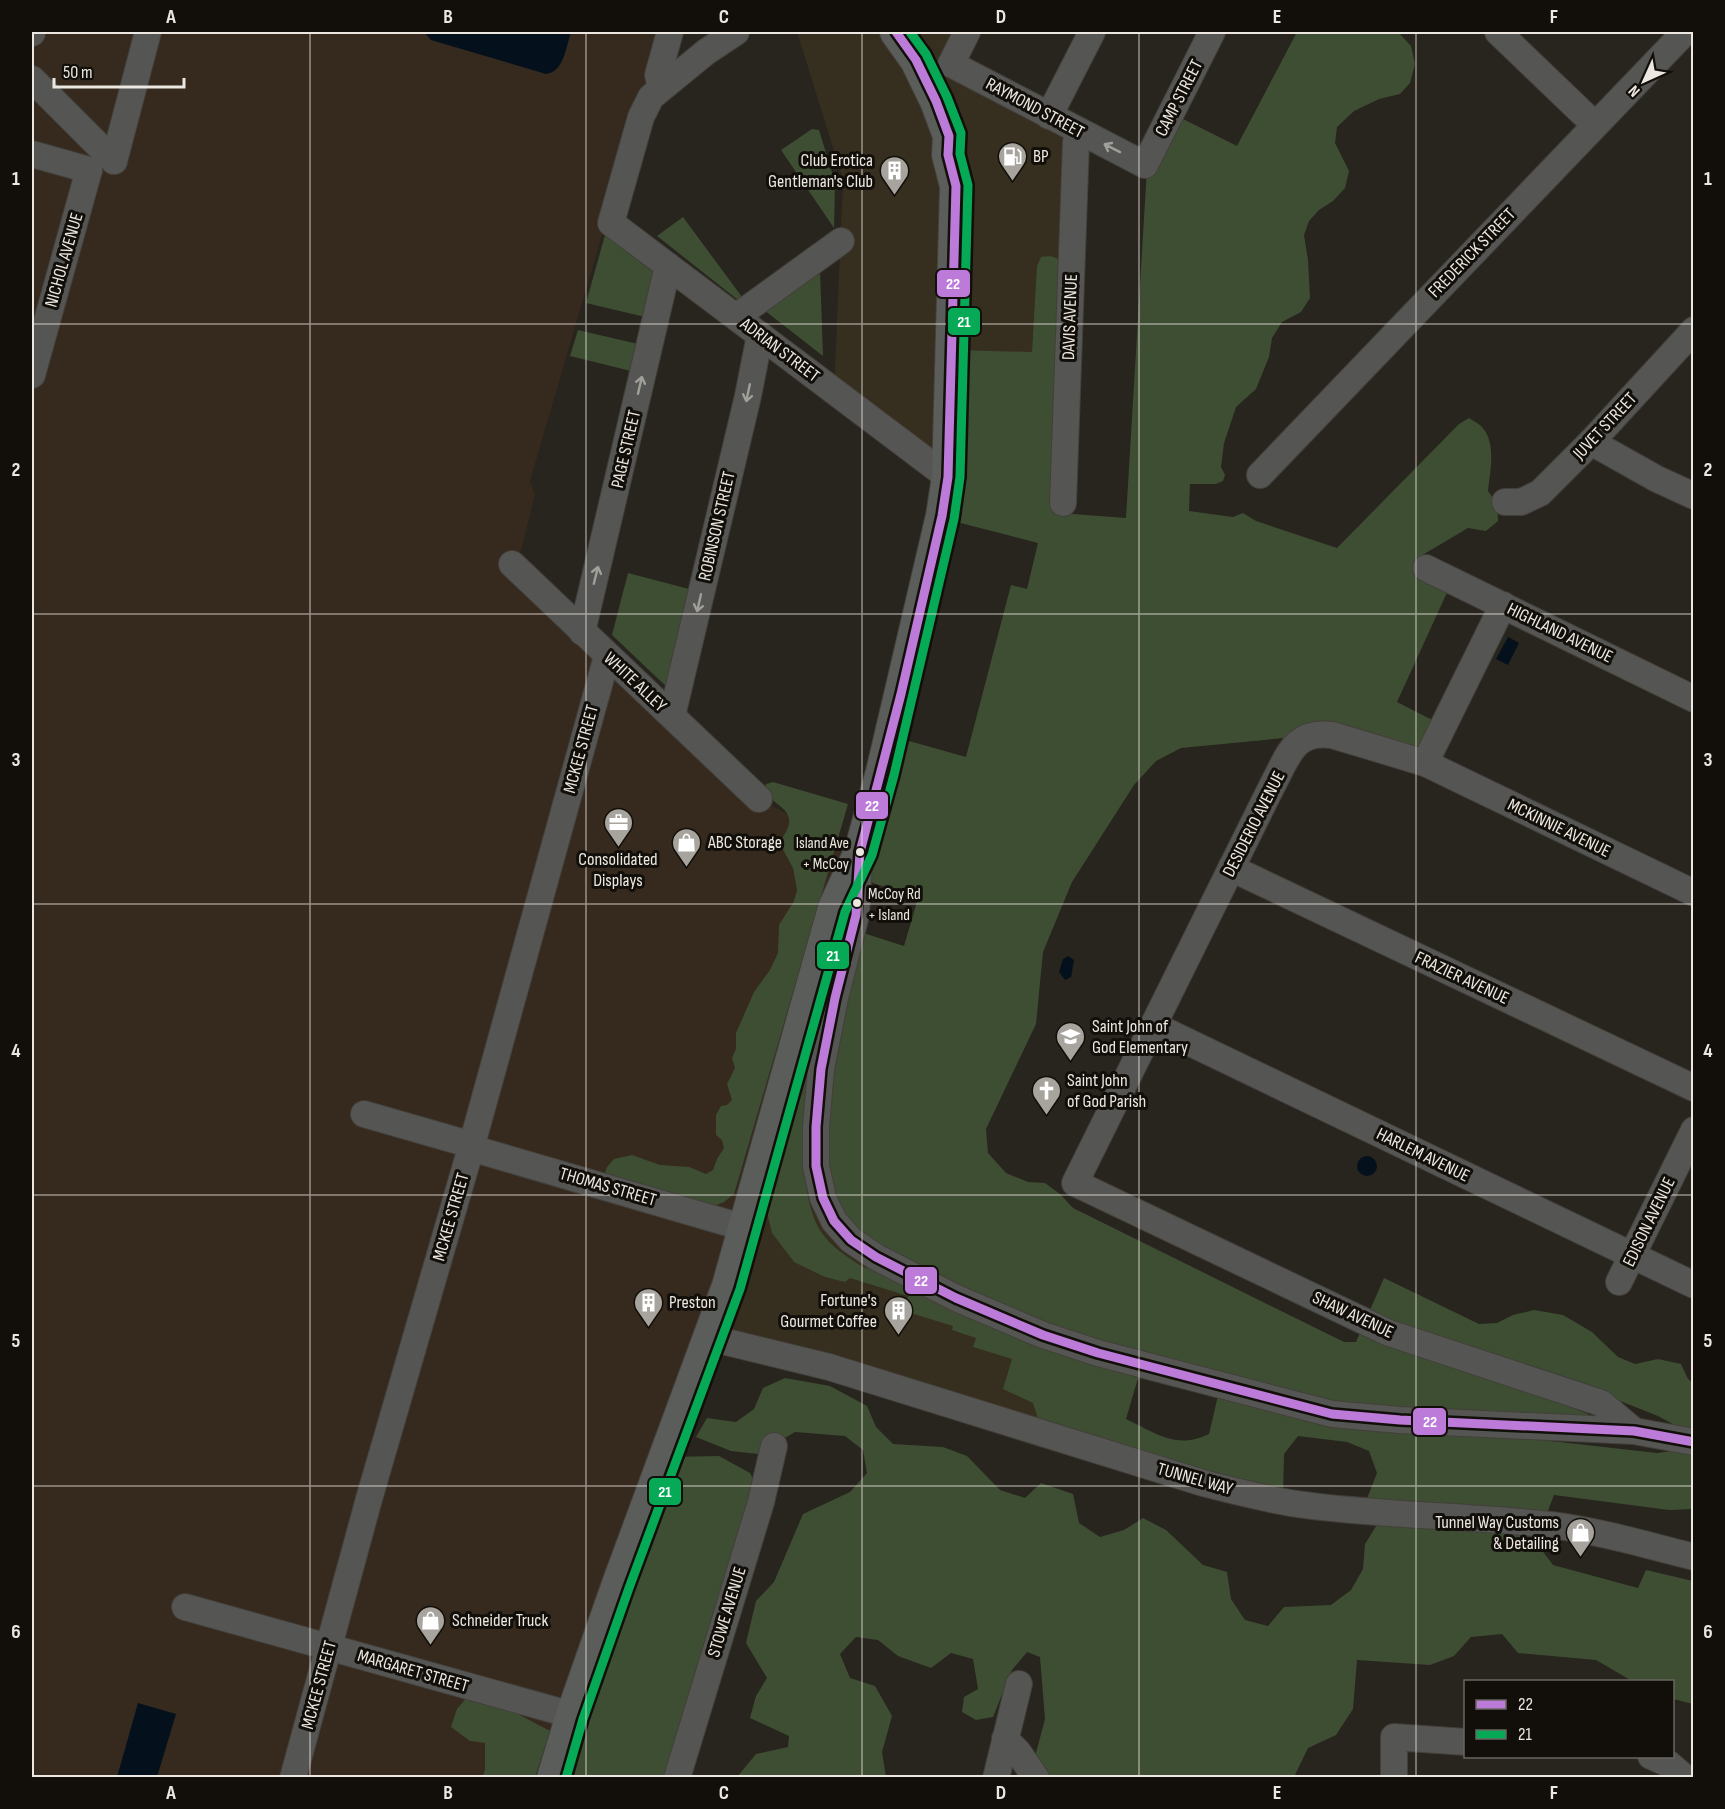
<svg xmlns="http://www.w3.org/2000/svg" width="1725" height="1809" font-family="'Sofia Sans Condensed',sans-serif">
  <rect width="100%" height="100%" fill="#28241e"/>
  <!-- built -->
  <g fill="#362e1e">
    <path d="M797,32H967L951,64L1079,132L1068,356L948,477L834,391L843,180Z"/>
    <path d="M819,958L835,998L1043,1335L1069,1441L710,1338Z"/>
  </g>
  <!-- industrial -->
  <path fill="#352a1d" d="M32,32H670L611,223L602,235L530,481L535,494L522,548L512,564L759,799L860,852L553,1777L32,1778Z"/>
  <!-- green -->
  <g fill="#3e4e33">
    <path d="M1297,32H1398L1411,46L1415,64L1410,83L1400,94L1379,99L1354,111L1337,127L1335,143L1349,171L1345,188L1333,201L1319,210L1309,221L1304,235L1308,260L1310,298L1301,312L1282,322L1272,338L1269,357L1256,389L1236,407L1224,443L1221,467L1225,475L1223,481L1216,484H1190L1189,511L1233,517L1243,513L1256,521L1337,548L1459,424L1469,418C1473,421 1478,423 1481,426C1497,442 1490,472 1488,491L1497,503L1498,521L1486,531L1468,528L1419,557L1415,568L1450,586L1397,702L1440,724L1422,745L1413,748C1391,741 1328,717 1308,723C1300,725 1291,732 1284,738L1181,748L1156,761L1134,785L1072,882L1043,952L1036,1024L986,1129L988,1153L1006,1173L1028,1182L1045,1183L1060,1194L1073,1208L1344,1342H1356L1384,1278L1479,1324L1497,1323L1513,1315L1534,1310L1563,1315L1592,1332L1618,1357L1635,1364L1658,1359L1681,1364L1688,1379L1693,1383V1435L1658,1416L1544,1371L1531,1375L1528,1390L1588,1414L1595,1426L1427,1423L1051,1337L842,1224L820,1181V1122L857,931L904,946L918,898L864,880L895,737L966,757L1011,585L1027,589L1038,543L945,519L955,350L1032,352L1037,266L1041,257C1052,255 1057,257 1065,265L1060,506L1073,514L1126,518L1147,168L1175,115L1237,146Z"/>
    <path d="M812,129L819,130L835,182L834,228L781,150Z"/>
    <path d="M683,217L742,297L738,300L657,236Z"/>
    <path d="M605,235L653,272L654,279L645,317L586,303Z"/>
    <path d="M820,270L823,356L764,310Z"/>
    <path d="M578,330L638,344L631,371L570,356Z"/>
    <path d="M628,573L693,590L670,690L612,635Z"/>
    <path d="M773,782L848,804L734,1194L724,1202L712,1207L603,1179L607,1167L614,1159L632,1155L660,1165L689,1167L706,1174L713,1170L717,1159L724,1148L722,1140L716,1135V1115L721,1106L727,1105L732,1100L727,1084L735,1068L732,1058L736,1049V1033L754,992L770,970L778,953L779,925L794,901L797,890L793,868L780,844C782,836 786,834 788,827C795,808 770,804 764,790L766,784Z"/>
    <path d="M814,1048C809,1099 792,1188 822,1233C831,1247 848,1257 861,1266L1141,1368L1126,1419C1156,1433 1176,1450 1209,1434L1220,1387L1427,1427L1657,1453L1693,1448V1509L1669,1510L1554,1495L1544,1521L1364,1506L1377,1473L1369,1451L1347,1442L1298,1436L1284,1454L1283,1496L1041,1428L1033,1403L1003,1389L1012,1359L973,1347L976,1338L952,1330L953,1326L904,1311L908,1296L850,1278L845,1282L825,1277L794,1262L772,1233L763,1196L801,1063Z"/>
    <path d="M785,1378L830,1386L867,1406L876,1427L893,1444L943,1447L967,1456L1000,1490L1025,1498L1041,1483L1073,1494L1079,1523L1100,1537L1124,1530L1143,1518L1166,1530L1203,1565L1227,1572L1231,1599L1245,1620L1268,1626L1284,1607L1331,1605L1351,1590L1363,1569L1365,1544L1383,1515L1532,1537L1553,1565L1638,1588L1646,1570L1693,1581V1704L1673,1699L1672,1682L1632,1681L1596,1660L1518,1653L1502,1634L1471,1637L1454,1656L1430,1665L1357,1660L1353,1709L1336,1735L1308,1748L1294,1777H1038L1032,1768L1045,1719L1040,1657L1027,1652L1012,1670L993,1717L976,1720L962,1712L964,1697L978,1689L973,1659L951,1653L931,1668L898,1656L878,1640L856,1637L840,1654L850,1678L875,1686L892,1716L882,1752L886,1777H737L756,1754L788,1747L789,1736L750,1718L756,1696L767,1678L746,1643L756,1601L774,1582L803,1514L850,1492L867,1473L863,1450L845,1436L795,1432L758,1454L731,1451L696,1437L707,1418L736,1422L754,1409L763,1388Z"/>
    <path d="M719,1456L750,1473L760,1492L674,1777L556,1778L668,1457Z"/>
    <path d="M473,1690L550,1731L535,1777L482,1778L485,1770V1743L470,1741L451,1727L457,1709Z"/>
  </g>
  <!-- water -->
  <g fill="#04111d">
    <path d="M424,32H571C566,47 564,72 546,74L431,40Z"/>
    <path d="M1508,637L1519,643L1508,665L1496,659Z"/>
    <path d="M1068,956L1074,960L1071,977L1065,980L1059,972L1063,959Z"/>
    <circle cx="1367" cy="1166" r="10"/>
    <path d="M138,1703L176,1714L157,1777H117Z"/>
  </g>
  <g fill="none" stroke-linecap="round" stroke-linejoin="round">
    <defs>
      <g id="minor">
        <path d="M736,32L706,52L651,97L641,117L611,223L948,477"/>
        <path d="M1498,32L1595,125"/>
        <path d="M32,33V32"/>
        <path d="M951,64L1145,165L1212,32"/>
        <path d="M951,64L967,32"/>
        <path d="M32,79L114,161"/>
        <path d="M661,87L658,75L670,32"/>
        <path d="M1049,116L1092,32"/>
        <path d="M32,154L89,170"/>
        <path d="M114,161L148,32"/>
        <path d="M736,317L841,241"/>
        <path d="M32,375L89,170"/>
        <path d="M1591,442L1657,479L1694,496"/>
        <path d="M1260,475L1685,32"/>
        <path d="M1505,502H1521L1540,493L1591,442L1694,330"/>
        <path d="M1063,503L1076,142L1079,132"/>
        <path d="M512,564L759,799"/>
        <path d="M1426,568L1694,699"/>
        <path d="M582,632L668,266"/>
        <path d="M672,716L748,396L760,335"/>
        <path d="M1425,763L1503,605"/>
        <path d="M859,862L856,915L835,998L821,1069L816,1127V1166L823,1198L834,1221L851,1240L876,1257L956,1298L1043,1335L1098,1353L1332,1414L1400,1420L1634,1431L1694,1442"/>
        <path d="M1231,868L1694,1088"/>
        <path d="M1153,1025L1694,1285"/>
        <path d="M364,1114L472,1145"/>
        <path d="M471,1148L745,1228"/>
        <path d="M1619,1282L1694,1130"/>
        <path d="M710,1338L829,1367L1203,1483C1234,1491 1265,1499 1297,1504C1381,1516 1467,1515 1551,1525C1599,1531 1647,1545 1694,1557"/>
        <path d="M1634,1431L1601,1403L1389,1333L1075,1183L1272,786C1288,757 1293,730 1332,735L1425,763L1694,893"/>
        <path d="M185,1607L572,1715"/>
        <path d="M1005,1739L1018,1752L1036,1778"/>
        <path d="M1651,1756L1669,1764L1685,1778"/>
        <path d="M293,1778L369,1499L471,1148L607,656"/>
        <path d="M677,1778L761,1502L774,1446"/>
        <path d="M996,1778L1019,1684"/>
        <path d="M1394,1778V1737L1466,1742"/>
      </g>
      <path id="major" d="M553,1778L572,1715L618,1584L728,1286L834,908L860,852L882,772L942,516L948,477L956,186L948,155L949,136L936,101L916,60L896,32"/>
    </defs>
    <!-- minor casing -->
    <use href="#minor" stroke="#433f3a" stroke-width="28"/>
    <!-- major casing -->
    <use href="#major" stroke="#433f3a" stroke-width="34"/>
    <!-- minor -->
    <use href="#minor" stroke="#555653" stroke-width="26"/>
    <!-- major -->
    <use href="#major" stroke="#5b5d5b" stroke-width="32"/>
    <defs>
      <path id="bus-1" d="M896,32L916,60L936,101L949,136L948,155L956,186L948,477L942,516L901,694L860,852L856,915L835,998L821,1069L816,1127V1166L823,1198L834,1221L851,1240L876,1257L956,1298L1043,1335L1098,1353L1332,1414L1400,1420L1634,1431L1694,1442"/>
      <path id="bus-2" d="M566,1778L583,1719L629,1588L740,1289L845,912L872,855L894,775L954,519L960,477L968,185L960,154L961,133L947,97L926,54L910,32"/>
    </defs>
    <!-- bus-1 casing -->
    <use href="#bus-1" stroke="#120f0a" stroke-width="14"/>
    <!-- bus-2 casing -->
    <use href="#bus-2" stroke="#120f0a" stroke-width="14"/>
    <!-- bus-1 -->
    <use href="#bus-1" stroke="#bd7bd9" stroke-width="9"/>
    <!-- bus-2 -->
    <use href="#bus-2" stroke="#06aa56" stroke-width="9"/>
  </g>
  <!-- one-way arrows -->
  <defs><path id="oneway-shaft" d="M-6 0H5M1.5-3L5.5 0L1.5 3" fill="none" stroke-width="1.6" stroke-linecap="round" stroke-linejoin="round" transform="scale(1.5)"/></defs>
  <g stroke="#a09f9a">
    <use href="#oneway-shaft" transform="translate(1112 148) rotate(-153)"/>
    <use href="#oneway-shaft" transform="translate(640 385) rotate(-77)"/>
    <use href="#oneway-shaft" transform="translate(748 393) rotate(102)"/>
    <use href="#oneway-shaft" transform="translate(596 575) rotate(-76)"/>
    <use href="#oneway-shaft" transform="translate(699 603) rotate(103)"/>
  </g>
  <!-- grid -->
  <path fill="none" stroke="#ece8e1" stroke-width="1.5" stroke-opacity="0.55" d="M310,32V1778M586,32V1778M862,32V1778M1139,32V1778M1416,32V1778M32,324H1694M32,614H1694M32,904H1694M32,1195H1694M32,1486H1694"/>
  <!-- icons -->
  <defs>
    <symbol id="fuel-pin" viewBox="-11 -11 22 30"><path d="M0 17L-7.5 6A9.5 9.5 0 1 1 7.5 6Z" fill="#a7a39d" stroke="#120f0a"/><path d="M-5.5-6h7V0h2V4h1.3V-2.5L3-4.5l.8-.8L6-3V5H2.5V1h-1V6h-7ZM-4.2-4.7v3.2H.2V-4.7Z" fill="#fff"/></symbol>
    <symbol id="building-pin" viewBox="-11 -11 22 30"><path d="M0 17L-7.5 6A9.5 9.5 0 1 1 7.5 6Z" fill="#a7a39d" stroke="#120f0a"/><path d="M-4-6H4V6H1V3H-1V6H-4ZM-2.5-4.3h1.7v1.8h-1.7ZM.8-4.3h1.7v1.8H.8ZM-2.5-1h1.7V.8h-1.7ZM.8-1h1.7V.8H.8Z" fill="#fff"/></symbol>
    <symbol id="office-pin" viewBox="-11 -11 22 30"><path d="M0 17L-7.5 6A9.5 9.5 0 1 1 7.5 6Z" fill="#a7a39d" stroke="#120f0a"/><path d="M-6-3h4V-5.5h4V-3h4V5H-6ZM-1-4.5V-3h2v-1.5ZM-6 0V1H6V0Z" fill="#fff"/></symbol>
    <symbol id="shop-pin" viewBox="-11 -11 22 30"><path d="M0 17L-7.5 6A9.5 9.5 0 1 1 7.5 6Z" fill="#a7a39d" stroke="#120f0a"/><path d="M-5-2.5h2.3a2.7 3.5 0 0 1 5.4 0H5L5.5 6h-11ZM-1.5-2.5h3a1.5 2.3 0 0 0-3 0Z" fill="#fff"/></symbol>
    <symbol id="school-pin" viewBox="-11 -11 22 30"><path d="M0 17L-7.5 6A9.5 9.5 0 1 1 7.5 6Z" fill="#a7a39d" stroke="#120f0a"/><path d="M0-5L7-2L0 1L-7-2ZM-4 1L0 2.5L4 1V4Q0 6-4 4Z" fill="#fff"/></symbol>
    <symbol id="church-pin" viewBox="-11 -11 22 30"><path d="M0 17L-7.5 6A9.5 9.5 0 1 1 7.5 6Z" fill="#a7a39d" stroke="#120f0a"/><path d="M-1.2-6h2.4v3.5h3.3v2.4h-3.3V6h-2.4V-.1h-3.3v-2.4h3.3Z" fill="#fff"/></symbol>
  </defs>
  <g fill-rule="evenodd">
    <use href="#fuel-pin" x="996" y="140" width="33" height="45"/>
    <use href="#building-pin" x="878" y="154" width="33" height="45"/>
    <use href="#office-pin" x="602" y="806" width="33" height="45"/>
    <use href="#shop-pin" x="670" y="826" width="33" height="45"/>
    <use href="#school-pin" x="1054" y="1020" width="33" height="45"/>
    <use href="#church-pin" x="1030" y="1074" width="33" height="45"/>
    <use href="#building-pin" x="632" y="1286" width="33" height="45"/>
    <use href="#building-pin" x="882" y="1294" width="33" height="45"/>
    <use href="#shop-pin" x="1564" y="1516" width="33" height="45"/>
    <use href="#shop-pin" x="414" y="1604" width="33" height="45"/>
  </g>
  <!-- markers -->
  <g fill="#ece8e1" stroke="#120f0a" stroke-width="2">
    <circle cx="860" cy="852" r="5"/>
    <circle cx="857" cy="903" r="5"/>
  </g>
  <g text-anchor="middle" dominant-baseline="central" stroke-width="6" stroke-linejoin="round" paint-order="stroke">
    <!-- bus labels -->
    <g font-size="16" fill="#ece8e1" stroke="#120f0a" text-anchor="end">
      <text x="849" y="843">Island Ave<tspan x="849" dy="21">+ McCoy</tspan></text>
      <text x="868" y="894" text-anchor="start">McCoy Rd<tspan x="868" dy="21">+ Island</tspan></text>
    </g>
    <!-- street labels -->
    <g font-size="18" fill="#ece8e1" stroke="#120f0a">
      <text transform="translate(1179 98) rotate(-63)">CAMP STREET</text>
      <text transform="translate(1035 108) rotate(28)">RAYMOND STREET</text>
      <text transform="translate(1472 253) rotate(-46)">FREDERICK STREET</text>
      <text transform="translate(64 260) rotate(-74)">NICHOL AVENUE</text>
      <text transform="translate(1070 317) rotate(-88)">DAVIS AVENUE</text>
      <text transform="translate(780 350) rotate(37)">ADRIAN STREET</text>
      <text transform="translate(1605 426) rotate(-47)">JUVET STREET</text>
      <text transform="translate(626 449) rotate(-77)">PAGE STREET</text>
      <text transform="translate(717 526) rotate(-77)">ROBINSON STREET</text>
      <text transform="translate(1560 633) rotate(26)">HIGHLAND AVENUE</text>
      <text transform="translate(635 682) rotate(43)">WHITE ALLEY</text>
      <text transform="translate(581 749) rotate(-75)">MCKEE STREET</text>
      <text transform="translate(1254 824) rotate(-63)">DESIDERIO AVENUE</text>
      <text transform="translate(1559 828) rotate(26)">MCKINNIE AVENUE</text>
      <text transform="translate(1462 978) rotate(25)">FRAZIER AVENUE</text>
      <text transform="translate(1423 1155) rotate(26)">HARLEM AVENUE</text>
      <text transform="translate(608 1187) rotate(16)">THOMAS STREET</text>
      <text transform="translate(451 1217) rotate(-74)">MCKEE STREET</text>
      <text transform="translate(1649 1222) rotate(-64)">EDISON AVENUE</text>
      <text transform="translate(1353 1315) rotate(25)">SHAW AVENUE</text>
      <text transform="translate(1195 1479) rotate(16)">TUNNEL WAY</text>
      <text transform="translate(727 1612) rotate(-73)">STOWE AVENUE</text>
      <text transform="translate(413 1671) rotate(16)">MARGARET STREET</text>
      <text transform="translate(319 1685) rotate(-75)">MCKEE STREET</text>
    </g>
    <!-- poi labels -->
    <g font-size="18" fill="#ece8e1" stroke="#120f0a" text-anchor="start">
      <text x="1033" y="156">BP</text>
      <text x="873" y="160" text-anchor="end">Club Erotica<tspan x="873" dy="21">Gentleman's Club</tspan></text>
      <text x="708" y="842">ABC Storage</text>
      <text x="618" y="859" text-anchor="middle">Consolidated<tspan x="618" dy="21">Displays</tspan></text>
      <text x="1092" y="1026">Saint John of<tspan x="1092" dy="21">God Elementary</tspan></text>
      <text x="1067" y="1080">Saint John<tspan x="1067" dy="21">of God Parish</tspan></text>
      <text x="877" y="1300" text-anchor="end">Fortune's<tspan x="877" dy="21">Gourmet Coffee</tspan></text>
      <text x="669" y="1302">Preston</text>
      <text x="1559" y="1522" text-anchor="end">Tunnel Way Customs<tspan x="1559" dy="21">&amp; Detailing</tspan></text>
      <text x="452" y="1620">Schneider Truck</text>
    </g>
  </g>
  <g stroke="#120f0a" stroke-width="2">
    <rect x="936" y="269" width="35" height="29" rx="6" fill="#bd7bd9"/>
    <rect x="947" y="307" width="34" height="29" rx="6" fill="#06aa56"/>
    <rect x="855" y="791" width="34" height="29" rx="6" fill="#bd7bd9"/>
    <rect x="816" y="941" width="34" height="29" rx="6" fill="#06aa56"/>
    <rect x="904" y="1266" width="34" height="29" rx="6" fill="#bd7bd9"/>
    <rect x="1412" y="1407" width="35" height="29" rx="6" fill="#bd7bd9"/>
    <rect x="648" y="1477" width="34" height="29" rx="6" fill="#06aa56"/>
  </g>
  <g font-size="16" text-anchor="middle" font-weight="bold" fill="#fff">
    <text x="953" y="289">22</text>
    <text x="964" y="327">21</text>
    <text x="872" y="811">22</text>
    <text x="833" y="961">21</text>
    <text x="921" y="1286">22</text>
    <text x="1430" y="1427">22</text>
    <text x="665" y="1497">21</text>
  </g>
  <!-- border -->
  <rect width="1725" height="1809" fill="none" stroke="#120f0a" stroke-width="66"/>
  <!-- legend -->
  <rect x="1464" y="1680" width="210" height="78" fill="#120f0a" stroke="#696660" stroke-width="1.5"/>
  <rect x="1476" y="1700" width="30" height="9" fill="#bd7bd9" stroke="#696660" stroke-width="1.5"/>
  <text x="1518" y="1710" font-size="18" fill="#ece8e1">22</text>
  <rect x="1476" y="1730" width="30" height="9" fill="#06aa56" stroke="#696660" stroke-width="1.5"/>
  <text x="1518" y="1740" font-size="18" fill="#ece8e1">21</text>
  <!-- north arrow -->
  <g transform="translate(1644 81) rotate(225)" stroke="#120f0a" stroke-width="4.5" paint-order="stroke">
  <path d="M0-4.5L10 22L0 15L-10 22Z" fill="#ece8e1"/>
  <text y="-9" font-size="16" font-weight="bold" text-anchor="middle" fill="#ece8e1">N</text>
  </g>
  <!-- scale -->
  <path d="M54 78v9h130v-9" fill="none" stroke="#ece8e1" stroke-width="3"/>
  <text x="63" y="78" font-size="18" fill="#ece8e1" stroke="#120f0a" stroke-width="4.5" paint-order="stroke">50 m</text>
  <rect x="33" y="33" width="1659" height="1743" fill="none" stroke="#ece8e1" stroke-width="2"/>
  <g font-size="20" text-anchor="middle" font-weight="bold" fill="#ece8e1">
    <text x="171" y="23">A</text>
    <text x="448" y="23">B</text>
    <text x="724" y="23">C</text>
    <text x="1001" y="23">D</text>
    <text x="1277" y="23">E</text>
    <text x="1554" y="23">F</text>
    <text x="16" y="185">1</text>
    <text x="1708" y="185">1</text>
    <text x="16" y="476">2</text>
    <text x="1708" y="476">2</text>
    <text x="16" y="766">3</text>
    <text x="1708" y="766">3</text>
    <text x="16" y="1057">4</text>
    <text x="1708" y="1057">4</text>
    <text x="16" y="1347">5</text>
    <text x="1708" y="1347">5</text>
    <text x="16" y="1638">6</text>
    <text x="1708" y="1638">6</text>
    <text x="171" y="1799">A</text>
    <text x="448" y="1799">B</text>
    <text x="724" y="1799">C</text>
    <text x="1001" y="1799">D</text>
    <text x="1277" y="1799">E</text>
    <text x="1554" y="1799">F</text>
  </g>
</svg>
